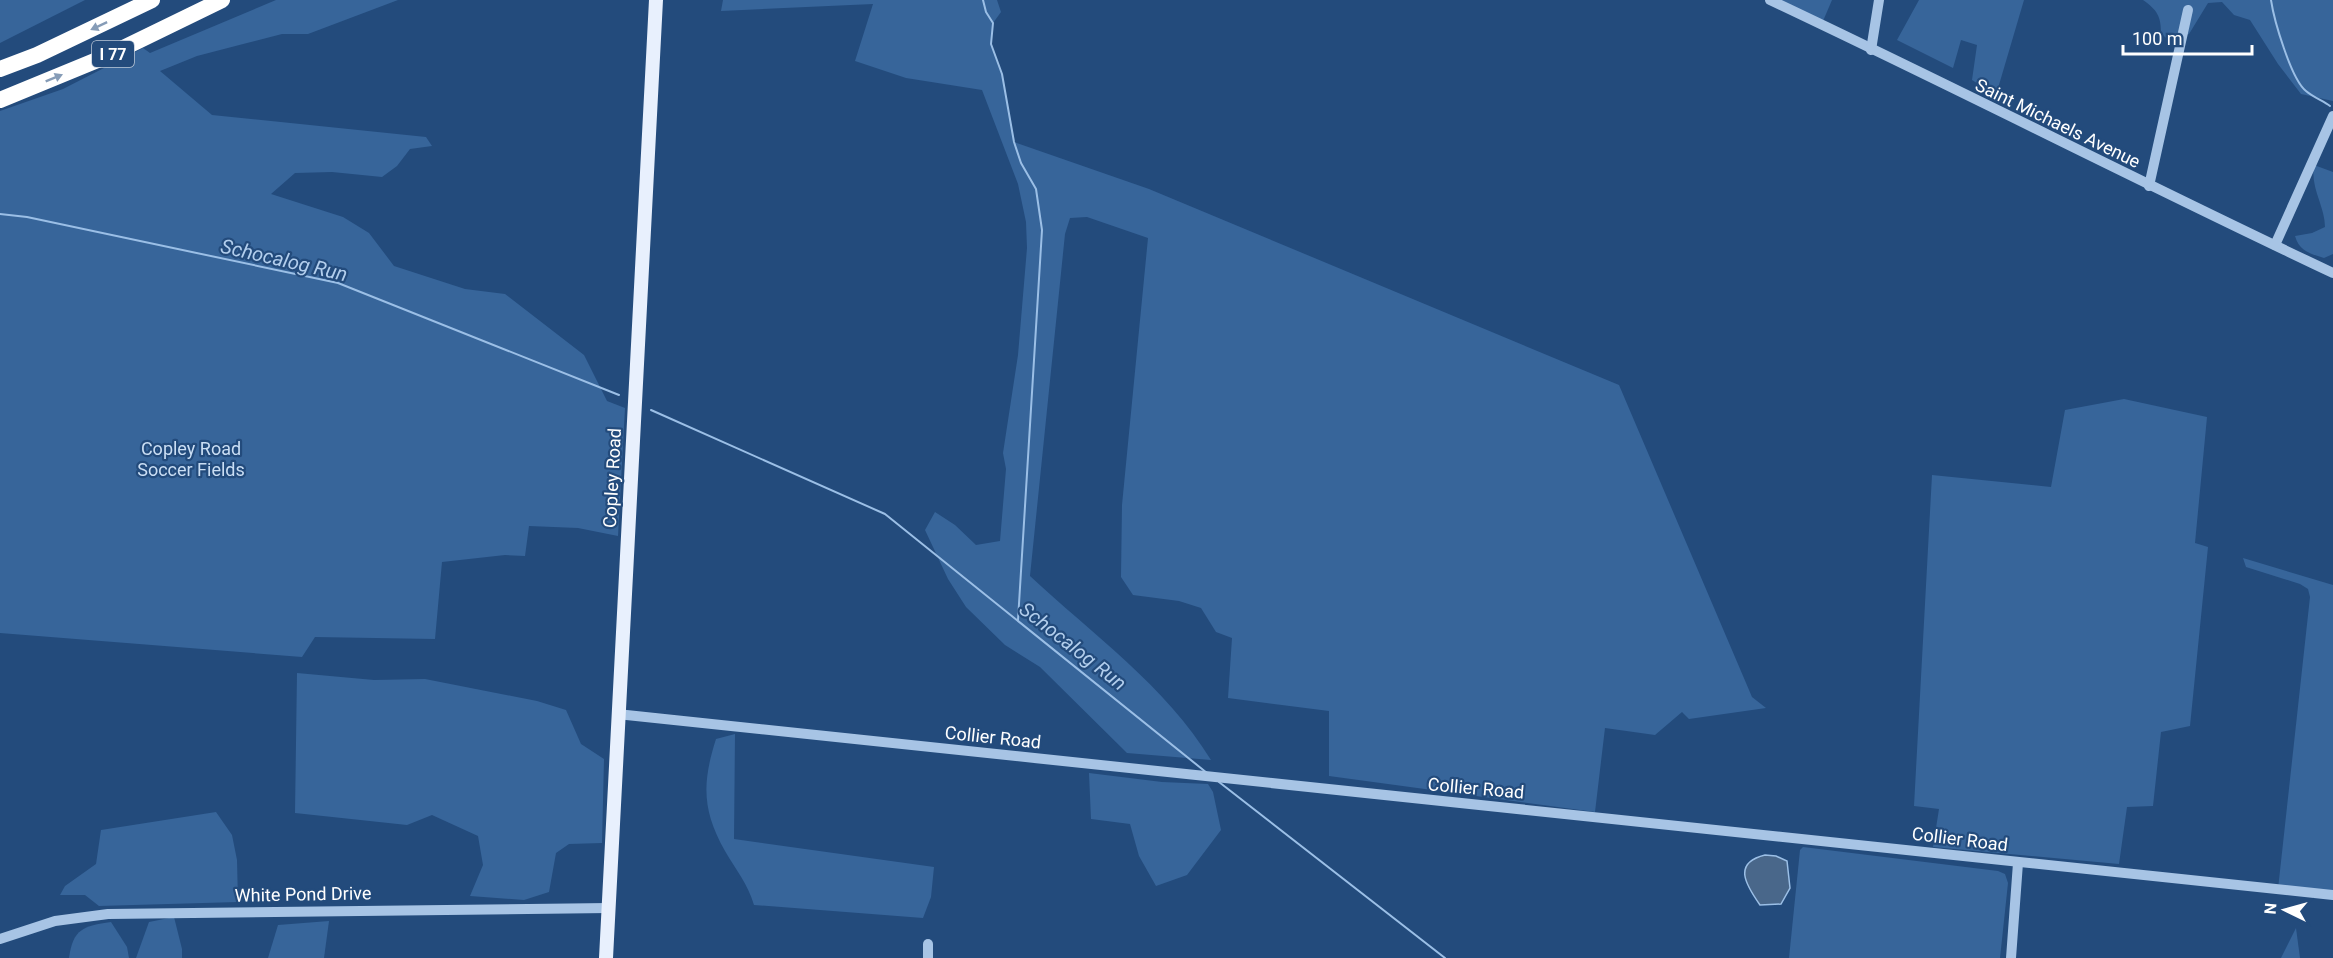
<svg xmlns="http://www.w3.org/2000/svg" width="2333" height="958" font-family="Roboto,sans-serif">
  <rect width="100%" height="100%" fill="#234b7c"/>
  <!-- green -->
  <g fill="#37659a">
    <path d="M0,0H85L0,43Z"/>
    <path d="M276,0H398L308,34H282L247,43L197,56L160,71L212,115L426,137L432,146L410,149L397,166L382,177L332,172L295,173L271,194L343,217L369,233L394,266L465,289L505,294L584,355L607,401L625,408L618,536L578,528L529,526L525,556L505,555L442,562L435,639L315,637L302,657L0,633V111L63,89L143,48L150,53Z"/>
    <path d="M723,0H997L1001,12L993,23L991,44L1002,74L1014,142L1149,189L1619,385L1752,697L1766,708L1689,719L1682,712L1655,735L1605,728L1595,812L1329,776V711L1228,698L1232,638L1216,632L1201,608L1179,601L1133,595L1121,577L1122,505L1148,238L1087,217L1070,218L1065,234L1030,576C1092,634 1166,686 1211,760L1127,753L1040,667L1005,645L966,607L948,579L925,530L935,512L955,525L976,545L1000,541L1006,469L1003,453L1018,355L1027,248L1026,222L1018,184L982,90L906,78L855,61L873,4L721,11Z"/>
    <path d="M1780,0H1832L1823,21Z"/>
    <path d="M1919,0H2024L1996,95L1972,80L1977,45L1961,40L1953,68L1897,40Z"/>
    <path d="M2143,0H2333V101L2301,94L2278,64L2250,20L2234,15L2222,2L2208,3L2189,34L2170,42L2161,33C2161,16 2157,10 2143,0Z"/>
    <path d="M2314,165L2333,172V254L2324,258C2311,254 2299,251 2295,236L2312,233L2325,227C2325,206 2310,188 2314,165Z"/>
    <path d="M2124,399L2207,417L2195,543L2208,547L2190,726L2161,732L2153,806L2127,807L2119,864L1933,847L1939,809L1914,806L1932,475L2051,487L2065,410Z"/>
    <path d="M2243,558L2333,585V894L2278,889L2310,597L2308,589L2300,584L2246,567Z"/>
    <path d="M297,673L374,680L425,679L537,701L566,710L581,744L604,759L602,843L569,844L556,853L549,892L524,900L470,896L483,865L478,836L432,815L407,825L295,813Z"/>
    <path d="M735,734L734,839L934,867L931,897L923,918L754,905C748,884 736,870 725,851C702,810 702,783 716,739Z"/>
    <path d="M1089,773L1162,782L1208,784L1213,792L1221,830L1187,875L1156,886L1139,856L1130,824L1091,819Z"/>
    <path d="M216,812L232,835L237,860L238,902L99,906L85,895H60L65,886L96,864L101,830Z"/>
    <path d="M1803,847L1998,871L2005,874L2008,883L2000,958H1789L1800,850Z"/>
    <path d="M174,917L182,949V958H136L149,922Z"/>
    <path d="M329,921L324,958H268L278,925Z"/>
    <path d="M111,922L127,947L129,958H69C73,929 83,926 111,922Z"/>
    <path d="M2296,928L2300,958H2281Z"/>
  </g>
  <!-- water -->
  <path fill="#49678a" stroke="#9bbfe6" stroke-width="1.5" d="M1765,855L1776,856L1787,861L1790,888L1781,904L1760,905C1746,885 1732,863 1765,855Z"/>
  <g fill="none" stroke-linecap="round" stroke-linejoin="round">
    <!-- stream -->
    <g stroke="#9bbfe6" stroke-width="2">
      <path d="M983,0L986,12L993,23L991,44L1002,74L1014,142L1021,163L1036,189L1042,230L1018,620"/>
      <path d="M2271,0C2274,20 2291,79 2306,91C2313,97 2323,101 2330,106"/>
      <path d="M0,214L27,217L338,283L619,395"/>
      <path d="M651,410L885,514L1207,773"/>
      <path d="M1219,782L1445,958"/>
    </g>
    <!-- minor -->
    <g stroke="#a7c4e5" stroke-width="10">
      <path d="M1770,0C1959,89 2144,184 2333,273"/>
      <path d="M1871,50L1879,0"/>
      <path d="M2149,186L2188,10"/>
      <path d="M2275,245L2333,116"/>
      <path d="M617,714L2333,895"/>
      <path d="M0,939L55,921L108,914L609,908"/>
      <path d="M928,958V944"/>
      <path d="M2011,958L2018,863"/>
    </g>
    <!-- major -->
    <path stroke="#e8f0fd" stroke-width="14" d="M606,958L656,0"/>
    <!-- highway -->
    <g stroke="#fff" stroke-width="16">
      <path d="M0,69L37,55L152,0"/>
      <path d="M0,100L107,56L222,0"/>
    </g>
  </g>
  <!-- one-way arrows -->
  <defs><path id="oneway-solid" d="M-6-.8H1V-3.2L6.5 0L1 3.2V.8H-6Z" transform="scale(1.5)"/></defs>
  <g fill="#869cb7">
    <use href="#oneway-solid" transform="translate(99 26) rotate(155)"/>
    <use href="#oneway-solid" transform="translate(54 78) rotate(-22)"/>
  </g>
  <g text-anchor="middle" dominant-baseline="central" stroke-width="4.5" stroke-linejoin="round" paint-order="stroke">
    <!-- shield labels -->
    <rect fill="#234b7c" stroke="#bdc9d8" stroke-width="1.5" x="92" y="41" width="42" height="26" rx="4.5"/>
    <g font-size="16" font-weight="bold" fill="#fff">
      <text x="113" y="54">I 77</text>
    </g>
    <!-- street labels -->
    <g font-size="18" fill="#fff" stroke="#234b7c">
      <text transform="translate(2058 123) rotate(26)">Saint Michaels Avenue</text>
      <text transform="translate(612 478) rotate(-87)">Copley Road</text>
      <text transform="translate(993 737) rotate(6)">Collier Road</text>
      <text transform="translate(1476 788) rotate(5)">Collier Road</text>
      <text transform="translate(1960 839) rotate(7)">Collier Road</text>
      <text transform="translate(303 894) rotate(-1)">White Pond Drive</text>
    </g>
    <!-- park labels -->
    <g font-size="18" fill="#cadef4" stroke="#234b7c">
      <text x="191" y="448">Copley Road<tspan x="191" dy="21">Soccer Fields</tspan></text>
    </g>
    <!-- water labels -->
    <g font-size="20" font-style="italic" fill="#b2ceed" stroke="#234b7c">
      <text transform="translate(284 260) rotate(13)">Schocalog Run</text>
      <text transform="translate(1073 646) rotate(38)">Schocalog Run</text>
    </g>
  </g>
  <!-- north arrow -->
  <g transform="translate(2285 910) rotate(275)" stroke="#234b7c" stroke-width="4.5" paint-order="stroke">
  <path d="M0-4.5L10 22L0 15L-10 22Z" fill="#ffffff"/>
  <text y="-9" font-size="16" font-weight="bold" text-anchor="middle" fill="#ffffff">N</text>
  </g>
  <!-- scale -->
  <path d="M2123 45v9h129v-9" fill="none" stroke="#ffffff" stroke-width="3"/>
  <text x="2132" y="45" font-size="18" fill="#ffffff" stroke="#234b7c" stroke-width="4.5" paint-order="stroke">100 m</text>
</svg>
